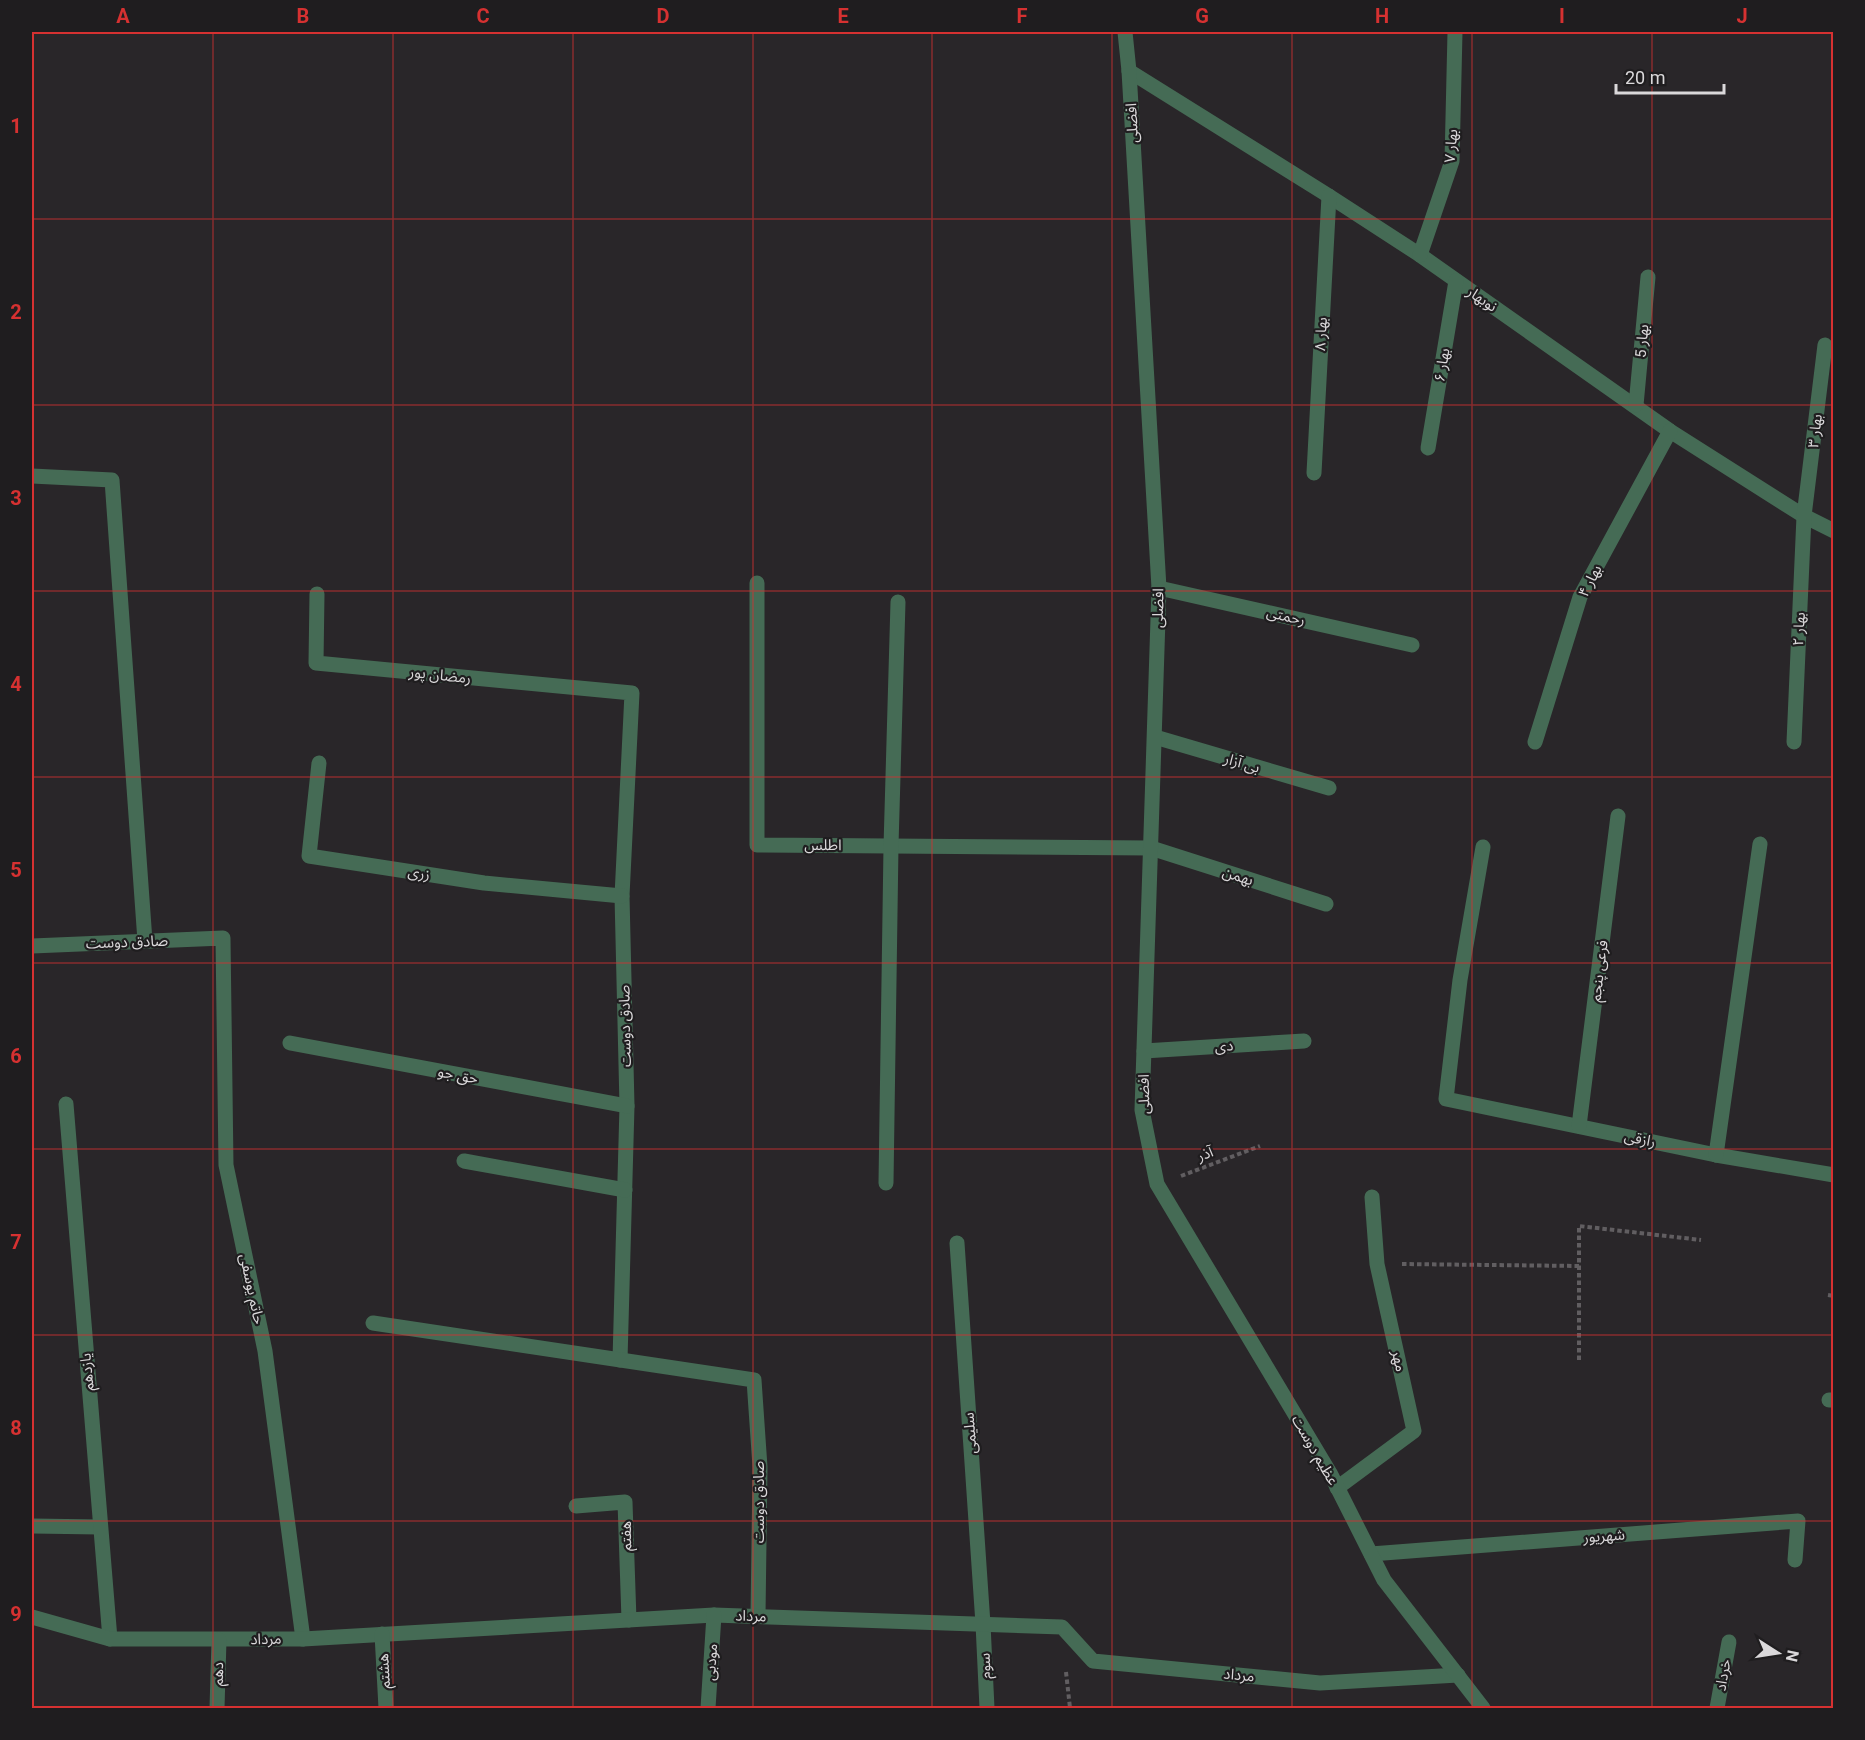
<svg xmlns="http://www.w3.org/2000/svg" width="1865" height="1740" font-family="Roboto,'Noto Sans Arabic',sans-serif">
  <rect width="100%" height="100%" fill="#292629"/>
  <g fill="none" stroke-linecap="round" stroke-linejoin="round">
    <!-- path -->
    <g stroke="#615e61" stroke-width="4" stroke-dasharray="4.5 3" stroke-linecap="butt">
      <path d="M1181,1176L1260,1146"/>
      <path d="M1402,1264L1580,1266"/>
      <path d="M1828,1295L1834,1296"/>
      <path d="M1579,1360V1226L1701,1240"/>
      <path d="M1066,1672L1070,1708"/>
    </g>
    <!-- service -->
    <g stroke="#456b55" stroke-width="15">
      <path d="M32,476L112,480L145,941"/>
      <path d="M576,1506L625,1502L629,1620"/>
      <path d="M32,1526L100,1527"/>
    </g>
    <!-- minor -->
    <g stroke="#456b55" stroke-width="15">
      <path d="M1129,71L1329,196L1420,255L1670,431L1804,516L1834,531"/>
      <path d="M1420,255L1452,161L1455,32"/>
      <path d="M1636,405L1648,277"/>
      <path d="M1428,448L1456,281"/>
      <path d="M1314,473L1329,196"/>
      <path d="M757,583V845L1151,848L1326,904"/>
      <path d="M1159,588L1412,645"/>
      <path d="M317,594L316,663L632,693L622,896L627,1106L620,1360"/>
      <path d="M1155,737L1329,788"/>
      <path d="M1535,742L1580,597L1670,431"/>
      <path d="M1794,742L1804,516L1825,345"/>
      <path d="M319,763L309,856L484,883L622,896"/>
      <path d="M1483,847L1460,980L1446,1099L1716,1155L1834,1175"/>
      <path d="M32,946L223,938L226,1165L265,1351L303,1639"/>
      <path d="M290,1043L627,1106"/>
      <path d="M1144,1051L1304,1041"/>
      <path d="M66,1104L110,1639"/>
      <path d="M1579,1126L1618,816"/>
      <path d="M1716,1155L1760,844"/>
      <path d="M464,1161L625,1190"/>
      <path d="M886,1183L891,846L898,602"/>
      <path d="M957,1243L983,1624L987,1708"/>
      <path d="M373,1323L754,1380L760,1467L758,1616"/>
      <path d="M1829,1400H1834"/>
      <path d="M1337,1488L1414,1431L1377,1264L1372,1197"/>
      <path d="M1371,1554L1798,1521L1795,1560"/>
      <path d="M32,1617L110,1639H303L714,1615L1062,1627L1093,1661L1320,1683L1458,1675"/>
      <path d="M382,1634L386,1708"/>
      <path d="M217,1708L219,1640"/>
      <path d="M708,1708L714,1615"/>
      <path d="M1717,1708L1729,1642"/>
    </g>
    <!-- tertiary -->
    <path stroke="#456b55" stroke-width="15" d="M1125,32L1129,71L1159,588L1142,1110L1157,1184L1330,1473L1384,1580L1483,1708"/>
  </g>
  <!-- grid -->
  <path fill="none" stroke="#d63131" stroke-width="1.5" stroke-opacity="0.55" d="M213,32V1708M393,32V1708M573,32V1708M753,32V1708M932,32V1708M1112,32V1708M1292,32V1708M1472,32V1708M1652,32V1708M32,219H1834M32,405H1834M32,591H1834M32,777H1834M32,963H1834M32,1149H1834M32,1335H1834M32,1521H1834"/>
  <g text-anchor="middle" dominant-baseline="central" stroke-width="4.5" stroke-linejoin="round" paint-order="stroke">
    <!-- street labels -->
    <g font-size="15" fill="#dad8da" stroke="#1f1d1f">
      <text transform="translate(1132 123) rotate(-93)">افضلی</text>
      <text transform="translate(1451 146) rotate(-85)">بهار ۷</text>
      <text transform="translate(1482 299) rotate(34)">نوبهار</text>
      <text transform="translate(1321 334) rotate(-87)">بهار ۸</text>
      <text transform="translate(1642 341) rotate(-85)">بهار 5</text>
      <text transform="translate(1442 365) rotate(-81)">بهار ۶</text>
      <text transform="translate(1815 431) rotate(-83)">بهار ۳</text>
      <text transform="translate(1590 581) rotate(-63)">بهار ۴</text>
      <text transform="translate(1158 608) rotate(-89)">افضلی</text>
      <text transform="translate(1286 616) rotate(13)">رحمتی</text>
      <text transform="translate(1799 629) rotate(-87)">بهار ۲</text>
      <text transform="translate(440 675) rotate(6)">رمضان پور</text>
      <text transform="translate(1242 763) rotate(16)">بی آزار</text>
      <text transform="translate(823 845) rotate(1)">اطلس</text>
      <text transform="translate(419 873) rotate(9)">زری</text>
      <text transform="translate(1238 876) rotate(18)">بهمن</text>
      <text transform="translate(127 942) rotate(-2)">صادق دوست</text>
      <text transform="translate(1599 971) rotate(-83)">فرعی پنجم</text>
      <text transform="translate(625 1026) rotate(-91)">صادق دوست</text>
      <text transform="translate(1224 1046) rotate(-4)">دی</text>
      <text transform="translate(458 1075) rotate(11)">حق جو</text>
      <text transform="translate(1144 1094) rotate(-91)">افضلی</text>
      <text transform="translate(1640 1139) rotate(12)">رازقی</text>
      <text transform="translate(1205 1154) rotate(-21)">آذر</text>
      <text transform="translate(252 1289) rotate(78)">حاتم یوسفی</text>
      <text transform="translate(1399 1361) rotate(78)">مهر</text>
      <text transform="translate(87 1372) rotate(-95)">یازدهم</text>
      <text transform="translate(970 1433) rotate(-94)">سلیمی</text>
      <text transform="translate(1315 1450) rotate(60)">عظیم دوست</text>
      <text transform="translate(759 1502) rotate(-90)">صادق دوست</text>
      <text transform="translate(626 1536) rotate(-91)">هفتم</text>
      <text transform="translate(1604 1536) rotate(-4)">شهریور</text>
      <text transform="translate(751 1616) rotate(2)">مرداد</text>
      <text transform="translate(266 1639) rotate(-1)">مرداد</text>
      <text transform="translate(711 1662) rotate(-86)">مودبی</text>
      <text transform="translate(985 1666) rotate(-92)">سوم</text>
      <text transform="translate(384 1671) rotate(-93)">هشتم</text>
      <text transform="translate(218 1674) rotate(-89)">دهم</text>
      <text transform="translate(1239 1675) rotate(5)">مرداد</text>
      <text transform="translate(1723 1675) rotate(-80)">خرداد</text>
    </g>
  </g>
  <!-- border -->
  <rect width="1865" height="1740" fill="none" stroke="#1f1d1f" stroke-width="66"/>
  <!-- north arrow -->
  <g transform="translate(1778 1653) rotate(102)" stroke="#1f1d1f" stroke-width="4.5" paint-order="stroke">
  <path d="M0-4.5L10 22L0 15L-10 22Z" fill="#dad8da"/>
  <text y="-9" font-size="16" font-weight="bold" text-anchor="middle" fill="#dad8da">N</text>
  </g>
  <!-- scale -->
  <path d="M1616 84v9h108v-9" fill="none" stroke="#dad8da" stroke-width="3"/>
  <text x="1625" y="84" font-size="18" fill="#dad8da" stroke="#1f1d1f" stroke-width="4.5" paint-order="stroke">20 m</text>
  <rect x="33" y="33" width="1799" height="1674" fill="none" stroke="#d63131" stroke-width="2"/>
  <g font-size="20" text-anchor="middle" font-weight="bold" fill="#d63131">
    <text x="123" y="23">A</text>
    <text x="303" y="23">B</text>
    <text x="483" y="23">C</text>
    <text x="663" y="23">D</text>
    <text x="843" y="23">E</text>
    <text x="1022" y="23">F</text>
    <text x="1202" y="23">G</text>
    <text x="1382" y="23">H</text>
    <text x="1562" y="23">I</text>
    <text x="1742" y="23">J</text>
    <text x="16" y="133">1</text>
    <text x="16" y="319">2</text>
    <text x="16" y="505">3</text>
    <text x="16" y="691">4</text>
    <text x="16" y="877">5</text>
    <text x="16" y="1063">6</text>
    <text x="16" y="1249">7</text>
    <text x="16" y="1435">8</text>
    <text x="16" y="1621">9</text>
  </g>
</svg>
